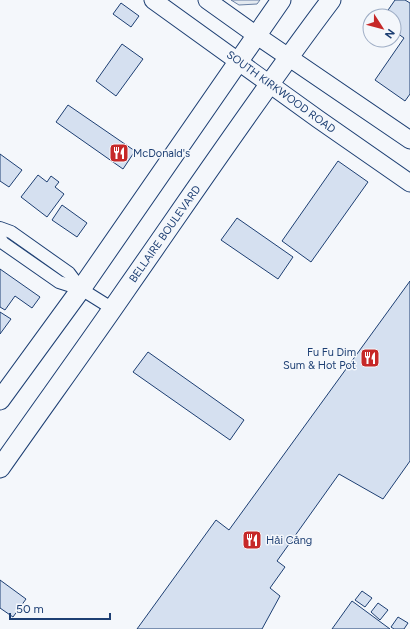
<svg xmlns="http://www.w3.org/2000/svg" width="410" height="629" font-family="Figtree,sans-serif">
  <rect width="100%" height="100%" fill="#f4f7fb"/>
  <!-- green -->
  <path fill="#e3e9f0" stroke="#687fa3" d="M231,0H260L257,4L239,5Z"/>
  <!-- building -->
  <g fill="#d5e0f0" stroke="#1d3f73">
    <path d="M395,0H405L410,3V94L405,101L375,80L404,38L394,31V16H384Z"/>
    <path d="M121,3L139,16L131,27L113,14Z"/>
    <path d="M122,44L143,59L116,96L96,81Z"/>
    <path d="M68,105L135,151L123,169L56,122Z"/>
    <path d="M0,154L22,170L9,187L0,181Z"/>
    <path d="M338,161L368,182L311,262L282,241Z"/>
    <path d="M38,175L47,182L51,176L59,182L55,187L64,194L47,217L21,197Z"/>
    <path d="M62,205L87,223L77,237L52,220Z"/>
    <path d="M237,218L293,257L278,279L221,240Z"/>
    <path d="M0,269L40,297L32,308L15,296L5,310L0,307Z"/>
    <path d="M410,281V461L383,499L339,474L277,561L285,567L270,588L280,596L262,629H137L216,520L229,530Z"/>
    <path d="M0,312L11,319L0,334Z"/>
    <path d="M148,352L244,420L230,440L133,372Z"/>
    <path d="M0,580L26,599L13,617L0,608Z"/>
    <path d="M362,591L372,598L365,607L355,600Z"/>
    <path d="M352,601L390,629H332Z"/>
    <path d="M378,603L388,610L380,620L371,612Z"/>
    <path d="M398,617L408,623L404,629H394L391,627Z"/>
  </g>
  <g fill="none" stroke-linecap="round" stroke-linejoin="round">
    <defs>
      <g id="street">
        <path d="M0,228L11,232L69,273L81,289"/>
        <path d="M0,238L3,243L59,282L81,289L113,309"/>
      </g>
      <g id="secondary">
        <path d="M153,0L318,119L410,183"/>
        <path d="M207,0L256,35L410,140"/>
      </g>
      <g id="primary">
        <path d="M0,400L81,289L281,0"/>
        <path d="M0,468C42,408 85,349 127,288C194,192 260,94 331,0"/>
      </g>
    </defs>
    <!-- street casing -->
    <use href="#street" stroke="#1d3f73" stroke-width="14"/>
    <!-- secondary casing -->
    <use href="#secondary" stroke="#1d3f73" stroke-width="19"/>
    <!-- primary casing -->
    <use href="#primary" stroke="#1d3f73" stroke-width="21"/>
    <!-- street -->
    <use href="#street" stroke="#f4f7fb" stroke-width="12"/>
    <!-- secondary -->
    <use href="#secondary" stroke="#f4f7fb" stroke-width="17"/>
    <!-- primary -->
    <use href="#primary" stroke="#f4f7fb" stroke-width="19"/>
  </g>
  <!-- icons -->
  <defs>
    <symbol id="restaurant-square" viewBox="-11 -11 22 22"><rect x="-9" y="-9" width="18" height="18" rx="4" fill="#c62828" stroke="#f4f7fb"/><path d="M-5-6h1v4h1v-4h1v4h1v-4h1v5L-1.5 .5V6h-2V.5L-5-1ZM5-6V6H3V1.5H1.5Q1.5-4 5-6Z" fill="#fff"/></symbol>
  </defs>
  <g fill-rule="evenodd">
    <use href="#restaurant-square" x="108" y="142" width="22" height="22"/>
    <use href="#restaurant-square" x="359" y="347" width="22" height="22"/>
    <use href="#restaurant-square" x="241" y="529" width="22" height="22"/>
  </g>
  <g text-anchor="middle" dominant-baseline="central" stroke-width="3" stroke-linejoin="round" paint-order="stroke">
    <!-- street labels -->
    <g font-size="11" fill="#1d3f73" stroke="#f4f7fb">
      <text transform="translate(281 92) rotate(36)">SOUTH KIRKWOOD ROAD</text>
      <text transform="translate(165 234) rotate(-55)">BELLAIRE BOULEVARD</text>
    </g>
    <!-- poi labels -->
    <g font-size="11" fill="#1d3f73" stroke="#f4f7fb" text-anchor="start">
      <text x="133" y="153">McDonald's</text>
      <text x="356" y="352" text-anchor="end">Fu Fu Dim<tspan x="356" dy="13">Sum &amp; Hot Pot</tspan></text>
      <text x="266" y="540">Hải Cảng</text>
    </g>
  </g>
  <!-- north arrow -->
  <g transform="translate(382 28) rotate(126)"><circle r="19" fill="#f4f7fb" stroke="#9eadc5"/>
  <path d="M0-3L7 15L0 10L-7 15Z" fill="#c62828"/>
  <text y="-6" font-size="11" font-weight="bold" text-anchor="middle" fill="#1d3f73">N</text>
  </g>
  <!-- scale -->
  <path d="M10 613v6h100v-6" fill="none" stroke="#1d3f73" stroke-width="2"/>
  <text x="16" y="613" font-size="12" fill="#1d3f73" stroke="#f4f7fb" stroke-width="3" paint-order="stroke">50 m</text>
</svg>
